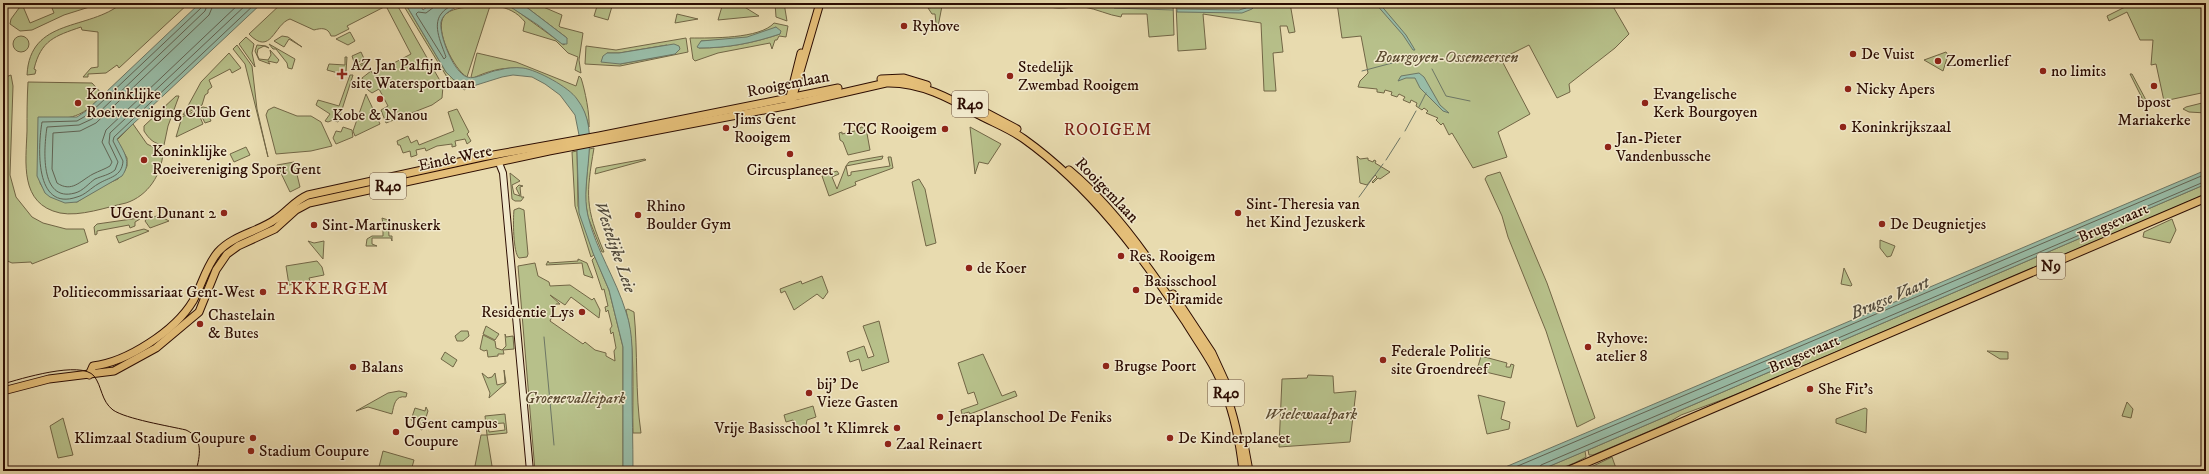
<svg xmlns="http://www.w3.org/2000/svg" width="2209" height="474" font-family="'IM FELL DW Pica',serif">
  <rect width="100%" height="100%" fill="#e8dbaf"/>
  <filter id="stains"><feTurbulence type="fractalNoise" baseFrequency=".005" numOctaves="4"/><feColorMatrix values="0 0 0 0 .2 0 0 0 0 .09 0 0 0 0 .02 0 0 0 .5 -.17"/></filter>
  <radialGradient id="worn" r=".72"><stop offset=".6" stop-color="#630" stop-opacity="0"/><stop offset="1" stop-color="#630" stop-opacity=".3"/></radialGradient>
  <!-- green -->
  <g fill="#b7c08a" stroke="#726646" fill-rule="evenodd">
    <path d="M50,3H102L64,15L32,30L20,31L10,24L11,19L22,4L30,23L54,13Z"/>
    <path d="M122,3H189L119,68L117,65L106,73L88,74V77H83L91,68L98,67V32L82,30L81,27C55,36 41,40 34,69L36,70L35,74L27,75C30,17 89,31 122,3Z"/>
    <path d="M282,3H396L443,86L442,98L432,105L386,123L381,110L388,106L379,89L372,93L368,90L362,78L371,71L373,74L411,54L386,6L347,26L349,29L335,36H331C328,27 321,28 314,30L290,19C274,24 271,57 249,34Z"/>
    <path d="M402,3H405L446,72L454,80L465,86V90L450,82Z"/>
    <path d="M497,3H506L564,45L567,38L521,3H534L562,15L559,26L560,27L583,33L579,60L581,73L575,70L578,57L568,53L556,41L523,31L525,22C517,12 508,8 496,6Z"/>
    <path d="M598,3H613L608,20L594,16Z"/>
    <path d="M723,3H738L759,16L718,20Z"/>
    <path d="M775,3H784L787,21L776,17Z"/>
    <path d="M1046,3H1173L1174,35L1149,37L1147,14H1122L1121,17C1108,15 1097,9 1084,7C1070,6 1058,11 1044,5Z"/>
    <path d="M1176,3H1290L1295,32L1289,33L1287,26H1280L1283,52L1273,53L1276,91H1264L1261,23L1203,14L1206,49L1178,51Z"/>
    <path d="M1337,3H1611L1629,34L1615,48L1569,84L1570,92L1557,98L1529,45L1501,59L1530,114L1498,132L1507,157L1473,168L1452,133L1449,135L1443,123L1441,125L1436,120L1438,118L1426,113L1428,111L1424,108L1422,110L1416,106L1417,103L1411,100L1410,103L1403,100L1405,97L1399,94L1397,97L1391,95L1392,92L1385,90L1384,93L1377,92V89L1358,87L1360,81L1368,73L1361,36L1342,38Z"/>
    <path d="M2123,3H2206V92L2164,101L2156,64L2151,65L2153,40H2140L2127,12L2109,21L2107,16L2125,7Z"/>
    <path d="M473,6H490L467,77C454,70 434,29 444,16C450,8 464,8 473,6Z"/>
    <path d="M942,6L937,32L935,14H932L928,8Z"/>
    <path d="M677,14L698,19L675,23Z"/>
    <path d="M774,23L788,26L786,37L779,36L777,40H775L772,49L770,43L718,53L695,61L693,59L690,38C711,38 760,39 774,23ZM776,27L780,34C753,43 728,48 699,48L701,41C724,40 755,41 776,27Z"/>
    <path d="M350,32L355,41L348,45L336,39Z"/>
    <path d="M282,36L288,37L302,47L289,39L284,47L274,41Z"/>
    <circle cx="21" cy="44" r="8"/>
    <path d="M246,37L254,44L252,53L255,67L239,44Z"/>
    <path d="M686,38L688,52L620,66L585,64L586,46L616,50ZM667,45L675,54L620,64L607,53H619Z"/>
    <path d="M269,44L295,59L292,69L288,68L287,63L276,49H273Z"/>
    <path d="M237,45L252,66L257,109L268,157L245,64L233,49Z"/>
    <path d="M257,45L266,46L269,48L264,46L258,49L257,54L259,59L268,60L271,55L270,50L279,60L277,63L268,61L270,64L259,60L255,51Z"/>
    <path d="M361,52L366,63L356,69L355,67L365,62L363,59L355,65L352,56Z"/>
    <path d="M1946,52L1948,55L1943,71L1924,60Z"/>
    <path d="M229,53L241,68L232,73L230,69L209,80L212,87L208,90V93L205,95L202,105L183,115L201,82Z"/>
    <path d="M477,53L516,62L576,86L579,76L581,78C585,90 590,115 589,127C583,103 573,92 552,81C523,65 504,64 473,78L471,77Z"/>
    <path d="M345,57H347L346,72L339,71L338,73L327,70L329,64L345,65Z"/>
    <path d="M2130,74H2132L2146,100L2145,104Z"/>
    <path d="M11,75L13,86L10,175L16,197L32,217L43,223L66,229H84L88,242L32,264L31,262L12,263L3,259V78Z"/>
    <path d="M350,75H353L338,122L333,120L328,122L325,121L330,114L316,105L318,100L339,106Z"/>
    <path d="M28,82L92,83L103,95C90,108 79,119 59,118L40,183C50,201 59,198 77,202L100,187L118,179L124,172L127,166V158L117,140L133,124L147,144L163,152C162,174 148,196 126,203C107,207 80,217 60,213C19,204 26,162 27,131C27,114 27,98 28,82Z"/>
    <path d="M366,94L380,124L355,136L353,131Z"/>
    <path d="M176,96H179L168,126L164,145C154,144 149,139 144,131V126Z"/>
    <path d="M2206,102V113L2189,112L2183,109L2186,107Z"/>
    <path d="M203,107L212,109L207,112L211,121L205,123L198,109Z"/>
    <path d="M274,107L297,116H311L321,122L332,146L311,151L276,154L266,115L268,110Z"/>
    <path d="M457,109L469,132L467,134L471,141L467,144L465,139L455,141L456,146L452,147V144L437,146L426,151L425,148L416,150L417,155L411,157L410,151L403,153L400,145H398L397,141L408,136L411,143L417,140L419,145L454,131L448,112Z"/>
    <path d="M197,110L203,124L176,137L182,117Z"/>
    <path d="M343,127L352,130L353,137L336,144L333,138L336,131L341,132Z"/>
    <path d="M861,127L866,128L870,150L848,155L843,142L840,140L839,133L842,132V134L859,130Z"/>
    <path d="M970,127L1001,144L988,164L979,162L975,174Z"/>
    <path d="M246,147L250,155L234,162L230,154Z"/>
    <path d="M594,148C586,195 585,207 604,252H602L588,217L585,199L589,149Z"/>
    <path d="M577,151L578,206L594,255L591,257L575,206L572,152Z"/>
    <path d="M883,156L882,159L846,166L848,176L851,175V172L890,166L888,157H891L893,168L855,182L856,185L829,196L822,176L837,171L839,174L832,177L837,189L846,166L849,162Z"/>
    <path d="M1357,156L1360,159L1368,158V160L1373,162L1374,160L1376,161L1375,163L1390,172L1380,179L1378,178L1373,183L1372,182L1377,177L1375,175L1367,185L1360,183Z"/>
    <path d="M485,159L486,163L339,194L338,189Z"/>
    <path d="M645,159L646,160L595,174L596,168Z"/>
    <path d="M294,162L300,187L290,192L277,165Z"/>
    <path d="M1500,172L1547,283L1595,418L1577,427L1546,331L1508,237L1502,216L1485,179L1487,176Z"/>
    <path d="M510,173L520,181L512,185L514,194L520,196L516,188L519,185L523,186L520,187L521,197H524L521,201H515L512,199Z"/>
    <path d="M919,179L925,189L936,243L926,246L912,182Z"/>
    <path d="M2206,184V194L1735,395L1681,415L1666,424L1593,455H1589L1588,450Z"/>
    <path d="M519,208L524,210L528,254L527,257L519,258C513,253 513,219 514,210Z"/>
    <path d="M160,216L169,221L150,228L145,221L148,217Z"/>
    <path d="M139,218L140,219L135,222V226L130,228L129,225L97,231V234L95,235L94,227L97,224Z"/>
    <path d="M382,218L388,220L389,236H392V241L391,238H372V244L377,246H366L367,239L372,236H383V225L372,226L383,224Z"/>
    <path d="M2172,219L2176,230L2170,243L2143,237L2144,232Z"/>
    <path d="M144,229L149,231L119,243L116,236Z"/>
    <path d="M1880,240L1895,246L1891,256L1887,257L1880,248Z"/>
    <path d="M308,241L314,243L324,241L323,259Z"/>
    <path d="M595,257L609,290L623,347V471H535L518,266L535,263L538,276L549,282L550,286L570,285L592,300L594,298L600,310L599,318L571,297L565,305L550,295L560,304H556L551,312L553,314L550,321L583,344L585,342L595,350L606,353V356L615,361L614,351L616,348L613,332L611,334L610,329L612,326L608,310L606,312L605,307L608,306L604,289L602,290L592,260Z"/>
    <path d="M578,259L587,263L593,278L584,275L582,263L546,265L548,261L549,263L578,261Z"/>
    <path d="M317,261L322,267L324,275L309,278L310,281L289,285L286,266Z"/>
    <path d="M1844,268L1852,285L1851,286L1841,284Z"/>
    <path d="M822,276L828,292L823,299L817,294L794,310L785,291L781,293L780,289L801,281L802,284Z"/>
    <path d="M628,309L634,312C638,352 635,393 641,433H633C632,392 636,350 626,310Z"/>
    <path d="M879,321L889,362L862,371L859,359L850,362L847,352L864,346L868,358L874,356L863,326Z"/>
    <path d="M486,326L499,334L495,340L483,334Z"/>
    <path d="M461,331H468L469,336L463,341H457L455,336Z"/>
    <path d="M505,334L506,337L513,336L514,349L503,350L504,354H498V356L488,357L487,350L484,351L480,349L483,335L495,341L496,348L502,350L506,346Z"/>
    <path d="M1987,351L2008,352V359H2000Z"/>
    <path d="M445,352L457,360L453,367L441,359Z"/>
    <path d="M983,354L1002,396L1015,391L1017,396L970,414L969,412L962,414L961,410L978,404L974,392L968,394L958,363Z"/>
    <path d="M1481,356L1507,363L1506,367H1510L1511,364L1514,365L1511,378L1477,370Z"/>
    <path d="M504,370L506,383L489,398L490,393L482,373L488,378L492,377L495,373L497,385L505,383Z"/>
    <path d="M1308,375L1333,376L1334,393L1356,391L1350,442L1279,447L1282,379L1307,378Z"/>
    <path d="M399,391L407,393L406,397C395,395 394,405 392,414L368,407L356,411L388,393Z"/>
    <path d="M1478,395L1505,402L1501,419L1510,422L1509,429L1487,434Z"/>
    <path d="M2127,402L2133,409L2131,418L2122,416Z"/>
    <path d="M813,406L816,417L807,420L806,425L798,428L793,420L786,422L784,415Z"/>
    <path d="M426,407L428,411L422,430L420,429L421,423L411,420L415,408L425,411Z"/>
    <path d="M1865,408L1867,409L1866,433L1836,423V419Z"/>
    <path d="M505,414L507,433L487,435L492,466L491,471H474L481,435H487L485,416ZM504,423L505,430L489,432L488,424Z"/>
    <path d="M63,418L73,455L58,458L50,426Z"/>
    <path d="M383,451L414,460L411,471H378Z"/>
    <path d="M1585,451L1586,457C1570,466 1556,471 1538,471Z"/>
    <path d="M1612,457L1617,471H1588L1587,469Z"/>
  </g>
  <!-- water -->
  <g fill="#98bca7" stroke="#6d7665">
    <path d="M200,3H262L117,139C124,152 132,162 122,176L77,202L65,203L50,197L45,193L37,176L38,117H77L86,111Z"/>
    <path d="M405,3H419L423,10L432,3H456V7C450,11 443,14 441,22C439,35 453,72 467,77C476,80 489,71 499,70C506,68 515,67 523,68C537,70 569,87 577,99C603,132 579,179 588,216C596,250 616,279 626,312C634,335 632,359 632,383C632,413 633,442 633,471H623V347L609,290L593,253L579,213L577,151L579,135L575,115L560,95L545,84L532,77L513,75L502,77L470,87L454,80L446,72Z"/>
    <path d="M521,3L567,38V44H562L538,25L506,4Z"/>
    <path d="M1252,3H1258L1252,9L1242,13L1177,12V9L1239,10L1246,8Z"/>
    <path d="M1375,3H1379L1406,35L1415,50H1413L1403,35Z"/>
    <path d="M776,27L781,31L780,34C753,43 728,48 699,48L697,47L701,41L747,37Z"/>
    <path d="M674,44L679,46L680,49L675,54L620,64L601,62L603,56L607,53H619Z"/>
    <path d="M1419,73L1424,77L1440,105L1449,113L1443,111L1420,88L1415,78H1406L1398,81L1401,76Z"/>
    <path d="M2206,170V184L1588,450L1538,471H1496Z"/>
  </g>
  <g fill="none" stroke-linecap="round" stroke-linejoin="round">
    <!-- shore -->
    <g stroke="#626454" stroke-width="1">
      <path d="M203,3L201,8L89,114L77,121L42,122C38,146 34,212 77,197C85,195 91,188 98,184C109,177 122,177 123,161L113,141L114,137L256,3"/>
      <path d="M208,3L205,11L92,119L79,125L47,127C44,147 39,203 75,193C83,191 89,183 95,179C102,176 109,175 115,170L118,162L109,143L110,133L248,3"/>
      <path d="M214,3L209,15L96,123L80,131L53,133L52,169L57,183C72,193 80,181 93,174C99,171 105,169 110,166L112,162L102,142L106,130L240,3"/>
      <path d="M435,3L434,7L426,13L418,12L416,14L444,59L446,57C442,45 432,26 441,14C444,9 450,8 452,3"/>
      <path d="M1506,471L2206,174"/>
      <path d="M1538,471L1541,465L2206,181"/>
    </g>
    <!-- stream -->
    <g stroke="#6d7665" stroke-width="1">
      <path d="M1110,3L1114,8L1173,10"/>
      <path d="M1432,69L1446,96L1470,101"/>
      <path d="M1362,71L1411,58"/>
      <path d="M1419,107L1426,93"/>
      <path d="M1405,131L1416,111"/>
      <path d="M1386,160L1400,138"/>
      <path d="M1359,197L1383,164"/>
      <path d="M544,337L554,445"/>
    </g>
    <defs>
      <path id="secondary" d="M499,163L503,173L530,471"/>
      <g id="primary">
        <path d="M881,79L904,78L927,85"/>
        <path d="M792,99L820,3"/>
        <path d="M789,101L801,53"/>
        <path d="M966,102L1017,129"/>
        <path d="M1069,170C1099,195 1123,224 1146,256"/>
        <path d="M1173,294L1212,353L1228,388"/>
        <path d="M89,375L93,366C127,362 175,331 193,301C202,285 206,266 218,252C233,235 258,232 276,219C288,211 294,201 308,195L482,157L599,136L838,88"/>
        <path d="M3,391L49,379L114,371L156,348L199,312L216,270L227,254L238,246L275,229L296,210L309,203L549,151L790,105L886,83C920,82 950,98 979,115C994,123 1010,129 1024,139C1091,187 1140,253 1185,321C1199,344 1216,366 1225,392C1235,417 1240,444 1243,471"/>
        <path d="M1244,444L1249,471"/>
        <path d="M1567,471L2206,198"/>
      </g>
    </defs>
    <!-- secondary casing -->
    <use href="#secondary" stroke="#2d0d02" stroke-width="8"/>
    <!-- primary casing -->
    <use href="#primary" stroke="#2d0d02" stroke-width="9"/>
    <!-- secondary -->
    <use href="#secondary" stroke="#f0e8cb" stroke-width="6"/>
    <!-- primary -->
    <use href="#primary" stroke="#e4be78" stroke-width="7"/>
    <!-- tram -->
    <path stroke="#2d0d02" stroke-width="1" d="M3,384C20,379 81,360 94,376C102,386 101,401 113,410C126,419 169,426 186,430C204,438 200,456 196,471"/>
  </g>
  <!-- markers -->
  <g fill="#8f2418" stroke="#f0e8cb" stroke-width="1.5">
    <circle cx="904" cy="26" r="4"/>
    <circle cx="1853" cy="54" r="4"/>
    <circle cx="1938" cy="61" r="4"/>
    <circle cx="2043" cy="71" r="4"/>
    <path d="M340 68h4v4h4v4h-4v4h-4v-4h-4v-4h4z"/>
    <circle cx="1010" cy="76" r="4"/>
    <circle cx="2154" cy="86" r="4"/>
    <circle cx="1848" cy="89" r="4"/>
    <circle cx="380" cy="99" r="4"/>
    <circle cx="78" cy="103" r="4"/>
    <circle cx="1645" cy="103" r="4"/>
    <circle cx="1843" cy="127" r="4"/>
    <circle cx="726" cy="128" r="4"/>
    <circle cx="945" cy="129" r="4"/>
    <circle cx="1608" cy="147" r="4"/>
    <circle cx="790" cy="154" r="4"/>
    <circle cx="144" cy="160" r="4"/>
    <circle cx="224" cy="213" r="4"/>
    <circle cx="1238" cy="213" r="4"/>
    <circle cx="638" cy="215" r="4"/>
    <circle cx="1882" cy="224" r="4"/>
    <circle cx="314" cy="225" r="4"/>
    <circle cx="1121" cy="256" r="4"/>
    <circle cx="969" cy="268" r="4"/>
    <circle cx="1136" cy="290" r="4"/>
    <circle cx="263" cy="292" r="4"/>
    <circle cx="582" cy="312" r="4"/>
    <circle cx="200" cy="324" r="4"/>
    <circle cx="1588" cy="347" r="4"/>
    <circle cx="1383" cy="360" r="4"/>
    <circle cx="1106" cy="366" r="4"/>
    <circle cx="353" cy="367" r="4"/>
    <circle cx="1810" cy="389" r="4"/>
    <circle cx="809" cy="393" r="4"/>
    <circle cx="940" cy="417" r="4"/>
    <circle cx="897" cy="428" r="4"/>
    <circle cx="396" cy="432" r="4"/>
    <circle cx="253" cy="438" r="4"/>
    <circle cx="1170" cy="438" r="4"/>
    <circle cx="888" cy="444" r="4"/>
    <circle cx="251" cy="451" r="4"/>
  </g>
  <g text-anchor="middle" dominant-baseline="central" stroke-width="3" stroke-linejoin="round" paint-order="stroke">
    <!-- shield labels -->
    <g fill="#f0e8cb" stroke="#684f3e" stroke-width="1">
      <rect x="952" y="91" width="36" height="26" rx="3"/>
      <rect x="370" y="173" width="36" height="26" rx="3"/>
      <rect x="2037" y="253" width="28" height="26" rx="3"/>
      <rect x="1208" y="380" width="36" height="26" rx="3"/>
    </g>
    <g font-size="15" font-weight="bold" fill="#2d0d02">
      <text x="970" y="104">R40</text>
      <text x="388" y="186">R40</text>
      <text x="2051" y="266">N9</text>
      <text x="1226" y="393">R40</text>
    </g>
    <!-- poi labels -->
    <g font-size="16" fill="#2d0d02" stroke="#f0e8cb" text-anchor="start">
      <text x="912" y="26">Ryhove</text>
      <text x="1861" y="54">De Vuist</text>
      <text x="1946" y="61">Zomerlief</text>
      <text x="351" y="65">AZ Jan Palfijn<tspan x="351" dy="18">site Watersportbaan</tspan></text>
      <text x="1018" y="67">Stedelijk<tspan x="1018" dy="18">Zwembad Rooigem</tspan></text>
      <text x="2051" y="71">no limits</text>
      <text x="1856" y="89">Nicky Apers</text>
      <text x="86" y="94">Koninklijke<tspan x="86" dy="18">Roeivereniging Club Gent</tspan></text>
      <text x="1653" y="94">Evangelische<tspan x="1653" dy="18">Kerk Bourgoyen</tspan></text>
      <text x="2154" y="102" text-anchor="middle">bpost<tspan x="2154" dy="18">Mariakerke</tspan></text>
      <text x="380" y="115" text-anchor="middle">Kobe &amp; Nanou</text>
      <text x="734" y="119">Jims Gent<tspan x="734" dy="18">Rooigem</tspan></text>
      <text x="1851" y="127">Koninkrijkszaal</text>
      <text x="937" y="129" text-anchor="end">TCC Rooigem</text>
      <text x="1616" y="138">Jan-Pieter<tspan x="1616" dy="18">Vandenbussche</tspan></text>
      <text x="152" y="151">Koninklijke<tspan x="152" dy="18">Roeivereniging Sport Gent</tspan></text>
      <text x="790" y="170" text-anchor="middle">Circusplaneet</text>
      <text x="1246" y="204">Sint-Theresia van<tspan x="1246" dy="18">het Kind Jezuskerk</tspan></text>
      <text x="646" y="206">Rhino<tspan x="646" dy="18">Boulder Gym</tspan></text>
      <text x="216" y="213" text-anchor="end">UGent Dunant 2</text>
      <text x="1890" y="224">De Deugnietjes</text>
      <text x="322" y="225">Sint-Martinuskerk</text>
      <text x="1129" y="256">Res. Rooigem</text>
      <text x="977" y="268">de Koer</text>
      <text x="1144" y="281">Basisschool<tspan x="1144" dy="18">De Piramide</tspan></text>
      <text x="255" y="292" text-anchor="end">Politiecommissariaat Gent-West</text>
      <text x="574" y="312" text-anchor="end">Residentie Lys</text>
      <text x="208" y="315">Chastelain<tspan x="208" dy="18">&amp; Butes</tspan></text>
      <text x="1596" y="338">Ryhove:<tspan x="1596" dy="18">atelier 8</tspan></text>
      <text x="1391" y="351">Federale Politie<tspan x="1391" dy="18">site Groendreef</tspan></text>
      <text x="1114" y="366">Brugse Poort</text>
      <text x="361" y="367">Balans</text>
      <text x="817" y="384">bij' De<tspan x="817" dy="18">Vieze Gasten</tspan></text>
      <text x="1818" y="389">She Fit's</text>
      <text x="948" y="417">Jenaplanschool De Feniks</text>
      <text x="404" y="423">UGent campus<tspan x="404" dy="18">Coupure</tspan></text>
      <text x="889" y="428" text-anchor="end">Vrije Basisschool 't Klimrek</text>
      <text x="245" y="438" text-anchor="end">Klimzaal Stadium Coupure</text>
      <text x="1178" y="438">De Kinderplaneet</text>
      <text x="896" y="444">Zaal Reinaert</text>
      <text x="259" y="451">Stadium Coupure</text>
    </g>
    <!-- park labels -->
    <g font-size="16" font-style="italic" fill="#5d4c32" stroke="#f0e8cb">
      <text x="1447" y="57">Bourgoyen-Ossemeersen</text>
      <text x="575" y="398">Groenevalleipark</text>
      <text x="1311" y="414">Wielewaalpark</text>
    </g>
    <!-- street labels -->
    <g font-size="16" fill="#2d0d02" stroke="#f0e8cb">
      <text transform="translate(788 84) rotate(-11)">Rooigemlaan</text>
      <text transform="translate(455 158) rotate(-12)">Einde Were</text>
      <text transform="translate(1107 190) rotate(46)">Rooigemlaan</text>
      <text transform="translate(2113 223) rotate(-24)">Brugsevaart</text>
      <text transform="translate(1804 354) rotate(-23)">Brugsevaart</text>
    </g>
    <!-- neighbourhood labels -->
    <g font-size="17" letter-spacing="1" fill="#7a1f14" stroke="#f0e8cb">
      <text x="1108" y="130">ROOIGEM</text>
    </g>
    <!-- water labels -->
    <g font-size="17" font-style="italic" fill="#524a3c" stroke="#f0e8cb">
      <text transform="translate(615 247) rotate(71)">Westelijke Leie</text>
      <text transform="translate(1890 298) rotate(-23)">Brugse Vaart</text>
    </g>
    <!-- quarter labels -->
    <g font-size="18" letter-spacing="1" fill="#7a1f14" stroke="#f0e8cb">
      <text x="333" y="289">EKKERGEM</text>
    </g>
  </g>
  <!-- margin -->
  <rect width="2209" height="474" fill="none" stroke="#e8dbaf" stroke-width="16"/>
  <rect x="4" y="4" width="2201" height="466" fill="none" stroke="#2d0d02" stroke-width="2"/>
  <rect x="8" y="8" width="2193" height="458" fill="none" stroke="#2d0d02"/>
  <rect width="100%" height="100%" filter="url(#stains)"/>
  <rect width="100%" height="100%" fill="url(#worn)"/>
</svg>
